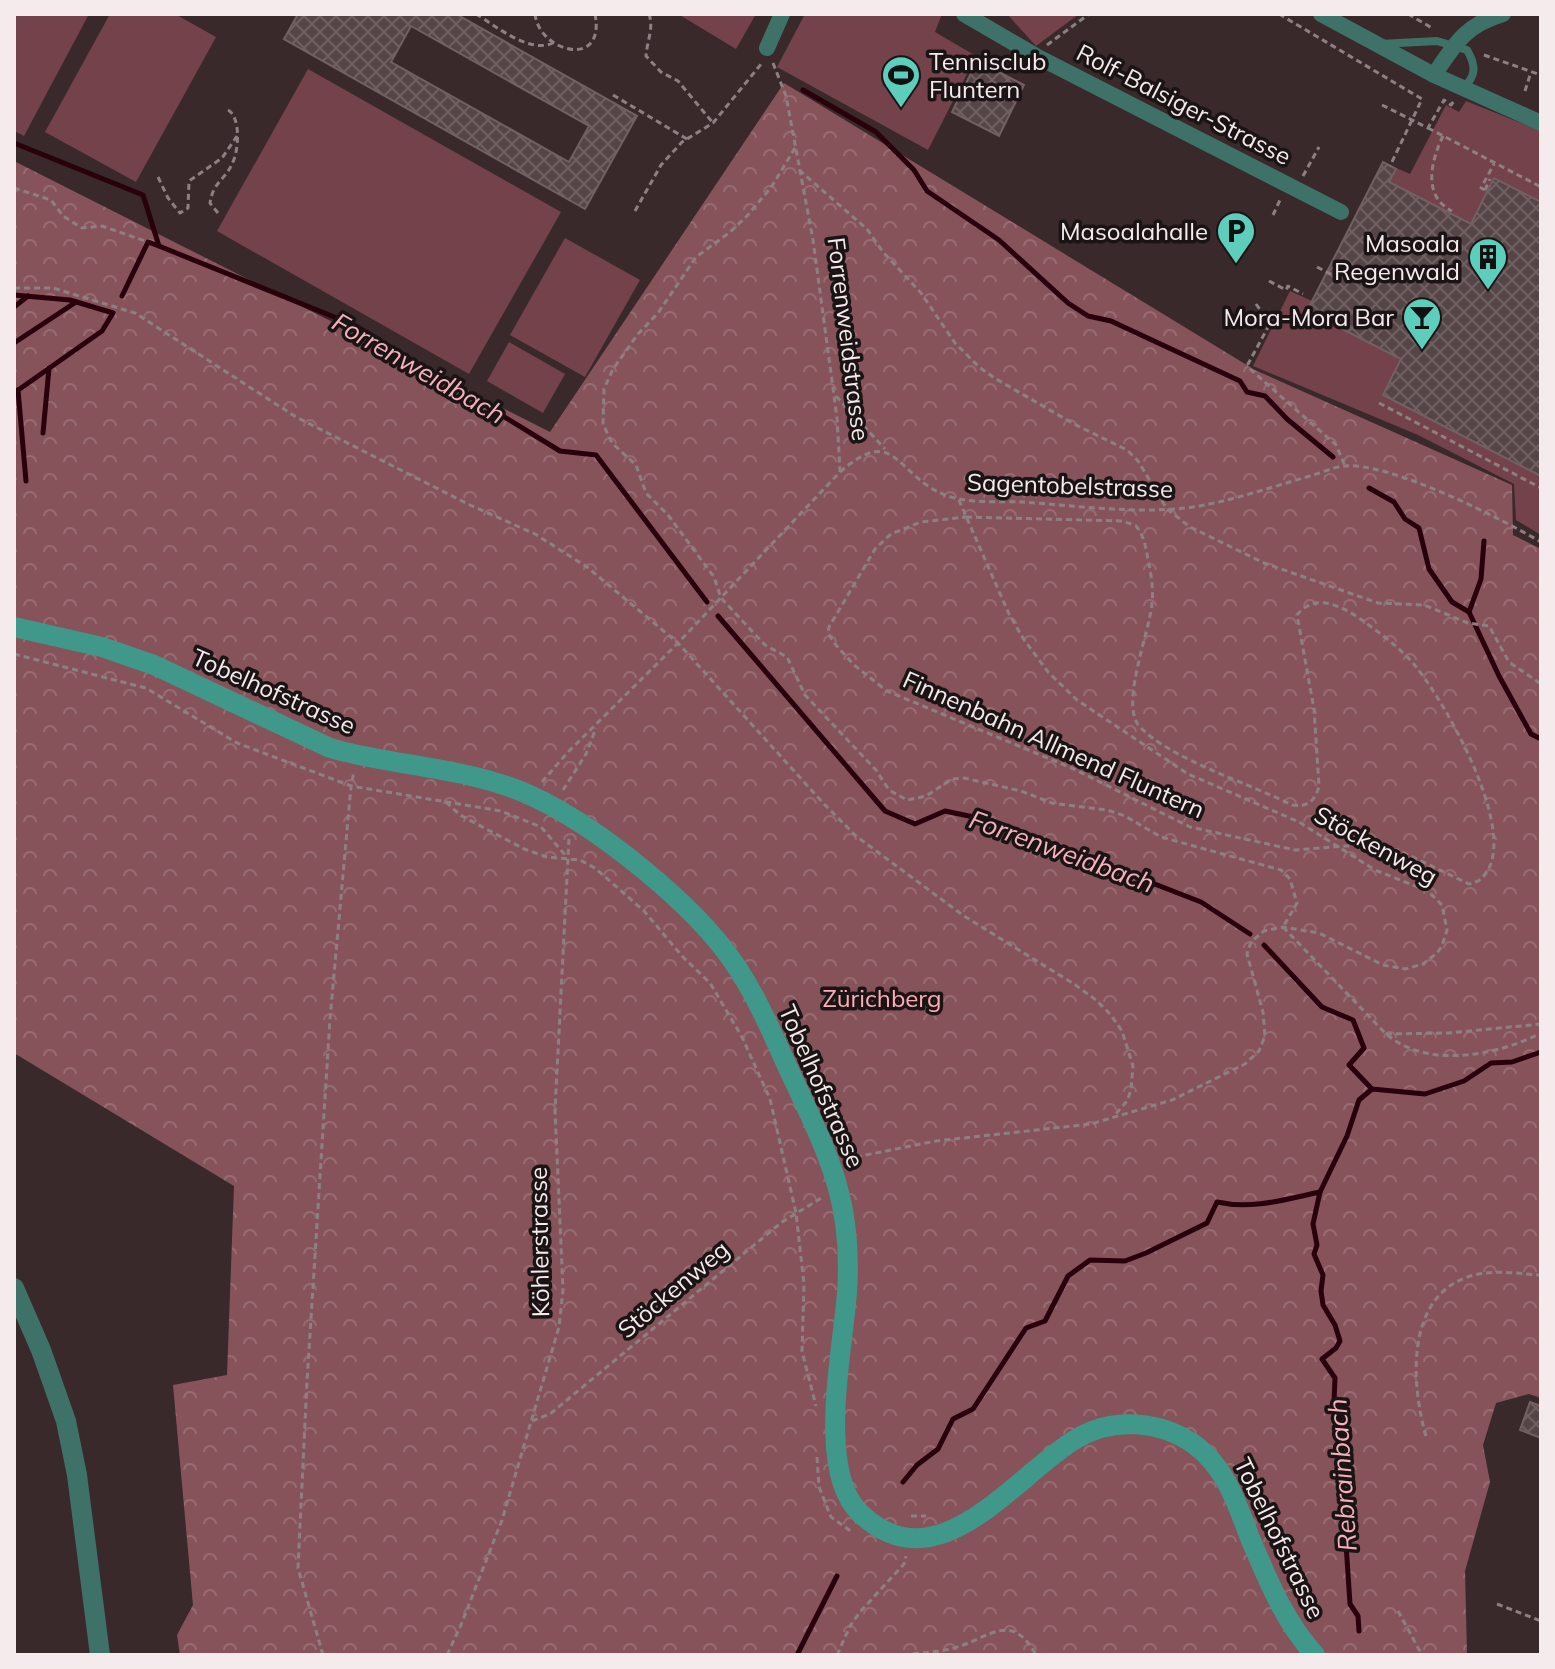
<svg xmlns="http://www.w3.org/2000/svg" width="1555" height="1669" font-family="Mulish,sans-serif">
  <defs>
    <pattern id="forest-crowns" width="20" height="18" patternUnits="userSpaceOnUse" patternTransform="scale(2)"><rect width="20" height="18" fill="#86535b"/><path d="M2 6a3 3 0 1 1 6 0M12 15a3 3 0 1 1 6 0" fill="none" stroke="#986c73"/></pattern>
    <pattern id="building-cross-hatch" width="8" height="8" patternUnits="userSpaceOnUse" patternTransform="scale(2)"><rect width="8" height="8" fill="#564547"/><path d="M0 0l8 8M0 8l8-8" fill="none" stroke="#6f6062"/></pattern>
  </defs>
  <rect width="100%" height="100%" fill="#39292b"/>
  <!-- green -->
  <g fill="#74424b">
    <path d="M14,14H89L24,136L14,131Z"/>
    <path d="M110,14H175L216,37L136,182L45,132Z"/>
    <path d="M678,14H756L736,49Z"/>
    <path d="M805,14H942L935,32L976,56L928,150L777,67Z"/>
    <path d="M1007,14H1079L1036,46Z"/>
    <path d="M308,69L561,212L469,374L217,231Z"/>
    <path d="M1466,101L1541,131V535L1516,520L1514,484L1418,435L1253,366L1290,291L1312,301L1383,162L1410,174L1446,105L1459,112Z"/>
    <path d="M565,238L640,280L585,377L510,335Z"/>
    <path d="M509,342L565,374L543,413L487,381Z"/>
  </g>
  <!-- forest -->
  <path fill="url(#forest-crowns)" d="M784,83L1255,370L1512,485L1513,535L1541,549V1398L1529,1394L1496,1403L1483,1445L1490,1482L1465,1571L1467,1655H180L177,1635L193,1605L173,1385L227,1375L234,1186L14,1053V161L550,432Z"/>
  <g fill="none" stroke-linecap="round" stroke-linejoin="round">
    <!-- stream -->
    <g stroke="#29010b" stroke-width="5">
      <path d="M803,90L876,132L914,170L927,191L999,240L1068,303L1088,316L1111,321L1240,381L1247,392L1265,396L1287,419L1333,457"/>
      <path d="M14,143L143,195L159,246L354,325L560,451L596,455L707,602"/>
      <path d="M14,295L70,300L113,313L102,331L14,393"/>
      <path d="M122,296L148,242L159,246"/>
      <path d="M14,307L28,296"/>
      <path d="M14,343L76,302"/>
      <path d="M18,390L26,481"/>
      <path d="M43,433L49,368"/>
      <path d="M1369,488L1394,502L1405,519L1419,528L1429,569L1452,602L1469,612L1499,676L1531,734L1541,739"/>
      <path d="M1469,612L1481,579L1484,541"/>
      <path d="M718,616L885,811L915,824L945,811L993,821L1201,902L1250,934"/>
      <path d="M1264,945L1322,1007L1353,1020L1364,1048L1349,1065L1372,1089"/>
      <path d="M903,1482L917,1465L938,1449L953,1419L973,1409L1026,1328L1045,1321L1068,1276L1090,1260L1125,1261L1146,1253L1207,1223L1217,1202C1253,1210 1286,1199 1320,1192"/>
      <path d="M1359,1631L1358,1616L1350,1604L1341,1469L1342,1426L1334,1401L1335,1378L1322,1359L1336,1348L1340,1341L1335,1325L1323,1305L1321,1291L1323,1275L1314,1254L1317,1245L1313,1224L1320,1192L1347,1136L1359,1100L1372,1089L1425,1094L1464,1081L1491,1063L1512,1062L1541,1052"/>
      <path d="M797,1655L837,1576"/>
    </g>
  </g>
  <!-- building -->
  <g fill="url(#building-cross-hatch)" stroke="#726062" stroke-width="2" fill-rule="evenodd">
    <path d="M298,14H456L637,116L585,209L284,39ZM411,26L589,126L569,162L391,62Z"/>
    <path d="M977,61L1024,85L999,136L952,112Z"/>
    <path d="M1383,162L1396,169L1389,182L1471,224L1494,178L1541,202V476L1383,395L1401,359L1307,311Z"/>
    <path d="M1530,1402L1541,1406V1438L1520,1430Z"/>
  </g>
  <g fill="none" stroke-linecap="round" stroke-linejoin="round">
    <!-- path -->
    <g stroke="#8e8082" stroke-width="3" stroke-dasharray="6 4" stroke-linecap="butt">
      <path d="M476,14C496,26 529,54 553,43"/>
      <path d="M535,14C539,52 606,70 595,14"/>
      <path d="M649,14C654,28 647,41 646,56L661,72L678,81L713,123"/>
      <path d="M1279,14L1422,99L1390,166"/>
      <path d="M1408,14L1432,28"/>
      <path d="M1047,45L1089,14"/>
      <path d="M1484,55L1541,75"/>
      <path d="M773,63L786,96L813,240L837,418L840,472"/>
      <path d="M1525,91L1531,72"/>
      <path d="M613,95L687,139"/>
      <path d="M1382,105L1428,128L1444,100L1451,105L1454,101"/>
      <path d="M1428,128L1541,187"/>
      <path d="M1443,136C1431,161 1422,196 1452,211"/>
      <path d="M795,148L772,186L748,215L729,233L696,257L658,313L638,334L613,369L604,389L603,424L612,443L636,465L646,493L668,515L714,577L721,598L765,645L787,657L805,695L876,770L889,790L907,800L926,796L952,779L964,778L1021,791L1052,803L1107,810L1125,816L1161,837L1281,870L1290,879L1297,903L1283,927"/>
      <path d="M799,170L867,229L883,252L921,293L955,343L979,367L996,379L1074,424L1127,450L1138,461L1167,509L1190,527L1264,563L1378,603L1424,605L1468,623L1489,626L1509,662L1541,684"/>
      <path d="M1303,176L1319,147"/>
      <path d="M158,177L168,198L180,213L188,208L189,181L222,158L237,136"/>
      <path d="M14,188L51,200L63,216L82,228L102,226L148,242"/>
      <path d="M1485,190L1481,188L1494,164"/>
      <path d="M1485,190L1490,179"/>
      <path d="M635,211L661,165L682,142L713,123L762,63"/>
      <path d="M218,213L210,203C213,182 225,180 232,164C239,151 241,117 228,110"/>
      <path d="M1273,215L1280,200"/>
      <path d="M1317,267L1336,277"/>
      <path d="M1269,281L1286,290L1288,286L1303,294"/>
      <path d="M14,288H53L135,313L296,417L470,505L535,534L587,567L678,643L824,804L856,836L964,916L1074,984L1096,1000L1111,1015L1122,1031L1133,1066L1131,1090L1127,1101L1114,1116"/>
      <path d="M1256,304L1261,311L1273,318L1248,364L1250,369L1336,445L1345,466"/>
      <path d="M836,396L885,449"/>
      <path d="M1379,403L1541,488"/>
      <path d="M966,517L1123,521L1136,526C1143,534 1145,544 1147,554C1150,570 1154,586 1152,603C1150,632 1119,705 1140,727C1170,759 1251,784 1292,805C1307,807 1315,802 1319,786L1314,709L1297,615C1315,592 1342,606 1362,620C1381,634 1402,649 1417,668C1447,706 1514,824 1488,870C1483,878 1479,882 1469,884L1398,850L1360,845L1295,850L1190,827L1074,769L887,691L854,665L835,644L828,633L829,627L875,549L891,534L921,522Z"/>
      <path d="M14,654L146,688L237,743L351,786L501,811L541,827L567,857"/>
      <path d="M542,782L568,752L678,643L840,472C896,423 895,475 945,495C967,504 999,501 1023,502C1078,506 1151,516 1205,505C1240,498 1275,486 1310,476C1321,473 1333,467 1345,466C1390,462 1500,518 1541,542"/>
      <path d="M563,790L586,754L596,728"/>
      <path d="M446,802L460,815L524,849L547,857L580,860L595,868L644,911L682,956L710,983L742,1037L770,1099L796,1213L804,1284L802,1351L816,1406"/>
      <path d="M1283,927L1386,1034C1427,1069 1496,1056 1541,1033"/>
      <path d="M1386,1034L1449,1033L1541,1024"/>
      <path d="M846,1159L936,1141L1091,1124L1172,1100L1245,1064L1259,1051L1265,1036L1263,1012L1247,954L1251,942L1264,931L1283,927L1319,933L1383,965L1405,969L1423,964L1437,953L1442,946L1447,930L1442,905L1428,891L1375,870L1299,822L1188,774L1077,700L1048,672L1023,638L1009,614L958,498"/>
      <path d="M532,1421L550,1414L782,1222L823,1197"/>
      <path d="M1426,1436C1410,1381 1405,1288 1479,1274C1499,1270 1521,1274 1541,1275"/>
      <path d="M817,1457L819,1487L831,1517L852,1532"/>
      <path d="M911,1516H926"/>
      <path d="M1497,1604L1541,1621"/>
      <path d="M1398,1611L1422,1655"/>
      <path d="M323,1655L298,1568L307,1381L330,1019L351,786L354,772"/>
      <path d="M447,1655L461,1625L502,1520L559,1327L563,1290L555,1110L569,838"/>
      <path d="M837,1655L850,1626L860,1612L904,1564L906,1556"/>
      <path d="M903,1655C920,1652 937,1653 954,1648C990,1638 1011,1610 1036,1655"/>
    </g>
    <!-- service -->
    <path stroke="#3e7268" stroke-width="8" d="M1380,44L1437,41L1467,50C1476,65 1477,77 1462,88"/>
    <!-- minor -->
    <g stroke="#3e7268" stroke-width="16">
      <path d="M964,14L1036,56L1341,212"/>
      <path d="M1321,14L1434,75L1541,123"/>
      <path d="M767,48L782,14"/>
      <path d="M1434,75C1455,44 1465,25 1503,14"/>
    </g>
    <!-- tertiary -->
    <path stroke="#3e7268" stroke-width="20" d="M14,1288L41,1350L66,1421L77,1475L100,1655"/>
    <!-- secondary -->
    <path stroke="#3f9889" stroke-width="20" d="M14,627L102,647L154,665L330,748C397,767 471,767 534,797C598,827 694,904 734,963C759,999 776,1043 795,1083C831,1160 853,1205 847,1292C843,1350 816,1471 860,1513C938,1588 1015,1475 1076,1439C1112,1417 1160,1420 1195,1445C1226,1468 1237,1504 1250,1538C1268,1580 1284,1621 1315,1655"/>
  </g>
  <!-- icons -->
  <defs>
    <symbol id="stadium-pin" viewBox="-11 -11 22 30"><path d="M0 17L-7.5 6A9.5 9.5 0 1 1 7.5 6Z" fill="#5ccebb" stroke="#1b1415"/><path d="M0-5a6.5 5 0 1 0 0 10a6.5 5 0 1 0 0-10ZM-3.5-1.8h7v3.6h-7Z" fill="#111"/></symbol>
    <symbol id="parking-pin" viewBox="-11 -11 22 30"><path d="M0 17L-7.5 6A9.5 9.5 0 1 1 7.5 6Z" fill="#5ccebb" stroke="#1b1415"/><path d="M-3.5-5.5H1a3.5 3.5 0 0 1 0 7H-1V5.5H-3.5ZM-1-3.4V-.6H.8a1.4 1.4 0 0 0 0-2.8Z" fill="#111"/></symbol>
    <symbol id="building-pin" viewBox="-11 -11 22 30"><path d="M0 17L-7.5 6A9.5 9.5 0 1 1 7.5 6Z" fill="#5ccebb" stroke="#1b1415"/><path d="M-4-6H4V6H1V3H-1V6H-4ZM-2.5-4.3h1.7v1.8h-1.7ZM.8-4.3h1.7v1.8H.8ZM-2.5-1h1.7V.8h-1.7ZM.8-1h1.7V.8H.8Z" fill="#111"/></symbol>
    <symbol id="bar-pin" viewBox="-11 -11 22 30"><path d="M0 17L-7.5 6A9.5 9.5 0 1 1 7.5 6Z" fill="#5ccebb" stroke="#1b1415"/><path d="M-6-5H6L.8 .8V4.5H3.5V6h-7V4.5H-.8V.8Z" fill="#111"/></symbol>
  </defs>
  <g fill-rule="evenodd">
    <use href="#stadium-pin" x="879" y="53" width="44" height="60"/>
    <use href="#parking-pin" x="1214" y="209" width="44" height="60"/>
    <use href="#building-pin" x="1466" y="235" width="44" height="60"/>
    <use href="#bar-pin" x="1400" y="295" width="44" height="60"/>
  </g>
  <g text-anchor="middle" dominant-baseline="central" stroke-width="7" stroke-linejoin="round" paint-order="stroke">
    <!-- poi labels -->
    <g font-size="24" fill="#f6ebec" stroke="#1b1415" text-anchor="end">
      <text x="929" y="61" text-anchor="start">Tennisclub<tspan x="929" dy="28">Fluntern</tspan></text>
      <text x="1208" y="231">Masoalahalle</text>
      <text x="1460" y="243">Masoala<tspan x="1460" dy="28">Regenwald</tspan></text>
      <text x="1394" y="317">Mora-Mora Bar</text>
    </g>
    <!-- street labels -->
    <g font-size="24" fill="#f6ebec" stroke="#1b1415">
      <text transform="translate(1184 104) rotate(27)">Rolf-Balsiger-Strasse</text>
      <text transform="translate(849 339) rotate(83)">Forrenweidstrasse</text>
      <text transform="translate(1070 485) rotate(2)">Sagentobelstrasse</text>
      <text transform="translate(274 691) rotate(24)">Tobelhofstrasse</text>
      <text transform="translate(1054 744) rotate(24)">Finnenbahn Allmend Fluntern</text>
      <text transform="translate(1376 845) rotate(29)">Stöckenweg</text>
      <text transform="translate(822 1086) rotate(66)">Tobelhofstrasse</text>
      <text transform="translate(539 1242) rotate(-91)">Köhlerstrasse</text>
      <text transform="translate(673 1289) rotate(-40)">Stöckenweg</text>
      <text transform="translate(1280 1538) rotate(64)">Tobelhofstrasse</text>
    </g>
    <!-- park labels -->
    <g font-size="24" fill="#ffacb9" stroke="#1b1415">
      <text x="882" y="998">Zürichberg</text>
    </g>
    <!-- water labels -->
    <g font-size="26" font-style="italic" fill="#f5b2bc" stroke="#1b1415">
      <text transform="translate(419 368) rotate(30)">Forrenweidbach</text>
      <text transform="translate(1062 851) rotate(20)">Forrenweidbach</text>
      <text transform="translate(1342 1475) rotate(-94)">Rebrainbach</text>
    </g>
  </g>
  <!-- border -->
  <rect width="1555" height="1669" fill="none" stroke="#f6ebec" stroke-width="32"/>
</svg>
